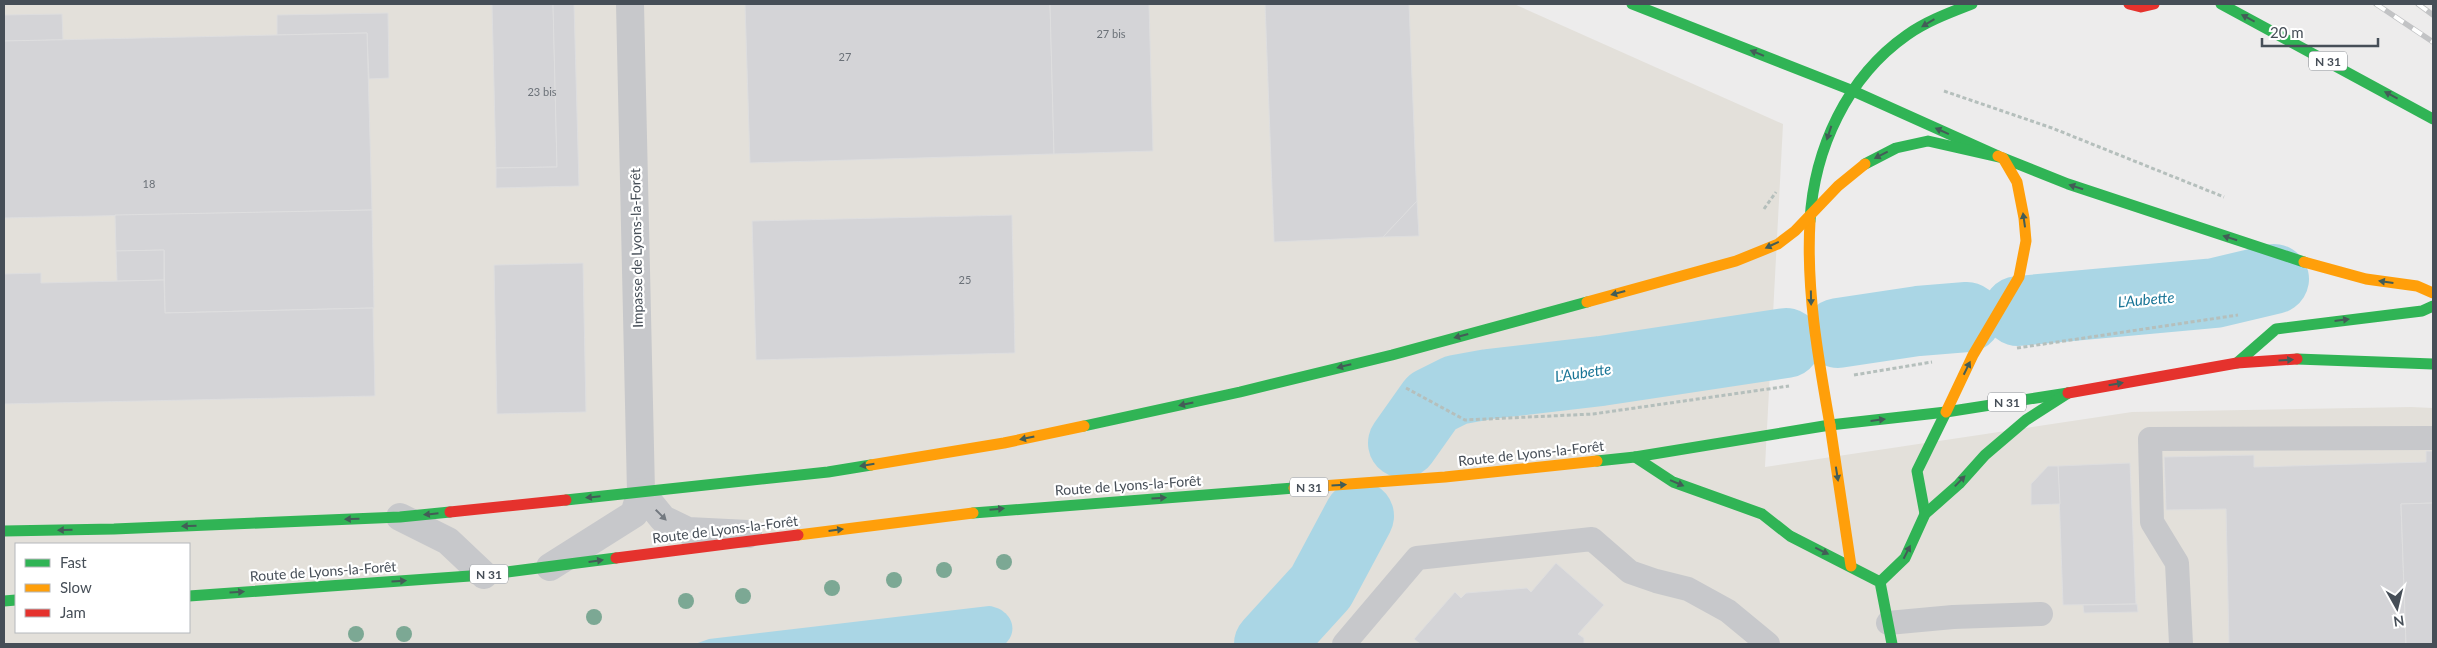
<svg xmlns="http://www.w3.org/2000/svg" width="2437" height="648" font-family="Lato,sans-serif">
  <rect width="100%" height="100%" fill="#edecec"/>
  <!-- commercial -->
  <path fill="#e3e0da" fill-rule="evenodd" d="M4,4H1514L1783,124L1765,467L2132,412L2411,407L2433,408V644H4ZM16,544H189V632H16Z"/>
  <!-- water -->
  <path fill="#aad6e5" d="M989,606C1009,608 1021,629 1005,644H695L709,639Z"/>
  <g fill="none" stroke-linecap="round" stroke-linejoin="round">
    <!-- river -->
    <g stroke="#aad6e5" stroke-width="70">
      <path d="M2018,311L2215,293L2274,279"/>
      <path d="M1838,333L1918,321L1967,317"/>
      <path d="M1403,443L1432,402L1456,390L1489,384L1601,371L1786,343"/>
      <path d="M1269,644L1321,587L1359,516"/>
    </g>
  </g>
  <!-- building -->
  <g fill="#d4d4d7" stroke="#dededf">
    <path d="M492,4H553L557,167L496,168Z"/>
    <path d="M553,4H574L579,186L496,188V168L557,167Z"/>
    <path d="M745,4H1050L1054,154L750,163Z"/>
    <path d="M1050,4H1149L1153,151L1054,154Z"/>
    <path d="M1265,4H1409L1417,201L1383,237L1274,242Z"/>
    <path d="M388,13L389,78L369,79L367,33L277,35V15Z"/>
    <path d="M62,14L63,40L4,41V15Z"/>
    <path d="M367,33L372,210L4,218V41Z"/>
    <path d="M1417,201L1419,236L1383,237Z"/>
    <path d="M372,210L374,308L165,313L164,250L116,251L115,215Z"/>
    <path d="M1012,215L1015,353L756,360L752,221Z"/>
    <path d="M164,250V280L117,281L116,251Z"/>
    <path d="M583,263L586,412L497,414L494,265Z"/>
    <path d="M41,273V283L164,280L165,313L373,308L375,396L4,404V274Z"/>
    <path d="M2426,451H2433V503L2401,504L2406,644H2229L2226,509L2166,510L2164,457L2254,455V467L2426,462Z"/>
    <path d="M2130,463L2136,604L2063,605L2058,466Z"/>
    <path d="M2048,466H2058L2060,504L2031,505V484Z"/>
    <path d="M2433,503V644H2406L2401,504Z"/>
    <path d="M1556,563L1604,605L1578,634L1584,638V644H1420L1414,639L1455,592L1461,598L1466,593L1527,588L1531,592Z"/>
    <path d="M2137,604L2138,612L2084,613L2083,605Z"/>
  </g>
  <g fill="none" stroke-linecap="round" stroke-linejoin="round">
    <!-- path -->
    <g stroke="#b5bfbc" stroke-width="3" stroke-dasharray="4 2.5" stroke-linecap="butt">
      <path d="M1944,91L2052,128L2224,197"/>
      <path d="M1764,209L1776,192"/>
      <path d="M2017,348L2238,315"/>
      <path d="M1854,375L1932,362"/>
      <path d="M1406,388L1465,420L1593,414L1789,386"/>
    </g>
    <!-- lane -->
    <g stroke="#c7c8cb" stroke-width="24">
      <path d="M1888,623L1953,617L2041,614"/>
      <path d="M1344,644L1417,558L1592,539L1630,572L1656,581L1688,589L1728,611L1768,644"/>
      <path d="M2181,644L2177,563L2152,522L2150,439L2433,438"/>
    </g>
    <!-- street -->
    <g stroke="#c7c8cb" stroke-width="28">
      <path d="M630,4L641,492"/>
      <path d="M400,517L448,541L484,575"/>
      <path d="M550,567L634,514L641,492L663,519L688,531L748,534"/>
    </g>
    <!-- fast -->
    <g stroke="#30b455" stroke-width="11">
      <path d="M1632,4L1851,90L1998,156"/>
      <path d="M2221,4L2433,119"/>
      <path d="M1865,164L1896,148L1928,141L2003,158L2068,184L2304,262"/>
      <path d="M1810,221C1814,149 1847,77 1907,35C1927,21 1949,13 1972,4"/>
      <path d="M2297,359L2433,364"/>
      <path d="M2237,363L2276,329L2422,311L2433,306"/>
      <path d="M1084,426L1240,392L1392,355L1587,302"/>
      <path d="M1635,457L1673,482L1762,514L1790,536L1880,582L1892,644"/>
      <path d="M1597,461L1635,457L1830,425L1946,412L2068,393"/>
      <path d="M566,500L828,472L871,465"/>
      <path d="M973,513L1294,488"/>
      <path d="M1925,514L1917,471L1946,412"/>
      <path d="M4,531L114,529L400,517L450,512"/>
      <path d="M1880,582L1905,558L1925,514L1959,484L1985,455L2026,420L2068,393"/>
      <path d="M189,596L484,575L616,558"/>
      <path d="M4,601L16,600"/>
    </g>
    <!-- slow -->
    <g stroke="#ff9f0a" stroke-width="11">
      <path d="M1810,221C1806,290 1818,357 1830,425"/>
      <path d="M2304,262L2366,279L2417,286L2433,293"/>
      <path d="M1587,302L1736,261L1778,244L1795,231L1838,186L1865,164"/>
      <path d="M1946,412L1973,355L2019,277L2026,241L2024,218L2017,182L2003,158L1998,156"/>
      <path d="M1830,425L1851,566"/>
      <path d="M871,465L1004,443L1084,426"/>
      <path d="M1294,488L1445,477L1597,461"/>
      <path d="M798,535L973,513"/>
    </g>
    <!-- jam -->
    <g stroke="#e5322d" stroke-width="11">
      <path d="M2129,4L2141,7L2154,4"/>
      <path d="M2068,393L2237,363L2297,359"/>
      <path d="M450,512L566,500"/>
      <path d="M616,558L798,535"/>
    </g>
    <defs>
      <g id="rail">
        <path d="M2376,4L2433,42"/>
        <path d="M2418,4L2433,15"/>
      </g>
    </defs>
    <!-- rail casing -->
    <use href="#rail" stroke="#c2c3c5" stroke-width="5.5"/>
    <!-- rail -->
    <use href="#rail" stroke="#fff" stroke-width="4" stroke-dasharray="11" stroke-linecap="butt"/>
  </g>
  <!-- trees -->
  <g fill="#7ca894">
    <circle cx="1004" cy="562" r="8"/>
    <circle cx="944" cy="570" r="8"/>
    <circle cx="894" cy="580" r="8"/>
    <circle cx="832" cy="588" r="8"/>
    <circle cx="743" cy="596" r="8"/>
    <circle cx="686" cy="601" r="8"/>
    <circle cx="594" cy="617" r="8"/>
    <circle cx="356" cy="634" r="8"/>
    <circle cx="404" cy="634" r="8"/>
  </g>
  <!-- one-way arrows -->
  <defs><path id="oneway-solid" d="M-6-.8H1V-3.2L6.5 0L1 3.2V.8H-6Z" transform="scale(1.25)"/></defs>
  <g fill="#435d57">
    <use href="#oneway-solid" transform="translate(2248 18) rotate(-152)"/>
    <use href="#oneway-solid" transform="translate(1928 23) rotate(149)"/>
    <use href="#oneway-solid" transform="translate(1757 53) rotate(-158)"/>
    <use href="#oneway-solid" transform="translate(2391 95) rotate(-152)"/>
    <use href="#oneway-solid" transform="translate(1942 131) rotate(-156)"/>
    <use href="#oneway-solid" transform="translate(1829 133) rotate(108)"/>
    <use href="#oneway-solid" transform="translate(1881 155) rotate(153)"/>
    <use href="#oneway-solid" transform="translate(2076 187) rotate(-162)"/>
    <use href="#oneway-solid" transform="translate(2024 220) rotate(-98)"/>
    <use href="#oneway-solid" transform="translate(2230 238) rotate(-162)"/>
    <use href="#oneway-solid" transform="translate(1772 245) rotate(155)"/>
    <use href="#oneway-solid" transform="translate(2386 282) rotate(-172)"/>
    <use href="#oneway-solid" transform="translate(1618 293) rotate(165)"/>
    <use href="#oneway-solid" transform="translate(1811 298) rotate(89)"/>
    <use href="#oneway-solid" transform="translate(2342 320) rotate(-7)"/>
    <use href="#oneway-solid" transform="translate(1461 336) rotate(165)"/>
    <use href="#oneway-solid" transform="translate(2286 360) rotate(-4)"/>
    <use href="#oneway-solid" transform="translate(1344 366) rotate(166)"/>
    <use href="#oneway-solid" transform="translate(1967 368) rotate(-64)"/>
    <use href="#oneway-solid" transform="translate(2116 384) rotate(-10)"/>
    <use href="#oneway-solid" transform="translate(1186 404) rotate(168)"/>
    <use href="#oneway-solid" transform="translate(1878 420) rotate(-7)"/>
    <use href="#oneway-solid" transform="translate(1027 438) rotate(168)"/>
    <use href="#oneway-solid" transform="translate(867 465) rotate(171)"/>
    <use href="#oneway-solid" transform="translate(1837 474) rotate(81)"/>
    <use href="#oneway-solid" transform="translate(1960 481) rotate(-46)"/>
    <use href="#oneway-solid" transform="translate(1677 483) rotate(23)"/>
    <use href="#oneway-solid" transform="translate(1339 485) rotate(-4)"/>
    <use href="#oneway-solid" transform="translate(593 497) rotate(174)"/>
    <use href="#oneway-solid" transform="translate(1159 498) rotate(-4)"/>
    <use href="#oneway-solid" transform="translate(997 509) rotate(-5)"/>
    <use href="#oneway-solid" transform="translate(431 514) rotate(174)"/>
    <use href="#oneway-solid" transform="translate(352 519) rotate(178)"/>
    <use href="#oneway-solid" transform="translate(189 526) rotate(178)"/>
    <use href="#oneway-solid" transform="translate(65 530) rotate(179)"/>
    <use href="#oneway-solid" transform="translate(836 530) rotate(-7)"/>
    <use href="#oneway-solid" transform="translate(1822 551) rotate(26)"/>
    <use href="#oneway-solid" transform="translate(1907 552) rotate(-63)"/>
    <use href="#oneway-solid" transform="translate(596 561) rotate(-8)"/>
    <use href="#oneway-solid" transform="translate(399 581) rotate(-4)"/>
    <use href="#oneway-solid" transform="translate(237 592) rotate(-4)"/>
  </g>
  <use fill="#737980" href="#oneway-solid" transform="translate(661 515) rotate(45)"/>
  <g text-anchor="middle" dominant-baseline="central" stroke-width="4.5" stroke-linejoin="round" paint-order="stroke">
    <!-- number labels -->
    <g font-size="11" fill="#6b7178">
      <text x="1111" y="33">27 bis</text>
      <text x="845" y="56">27</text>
      <text x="542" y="91">23 bis</text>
      <text x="149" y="183">18</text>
      <text x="965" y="279">25</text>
    </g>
    <!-- shield labels -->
    <g fill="#fff" stroke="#7e8389" stroke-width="1">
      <rect x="2309" y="51.5" width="38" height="19" rx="4"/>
      <rect x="1988" y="392.5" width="38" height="19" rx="4"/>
      <rect x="1290" y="477.5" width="38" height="19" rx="4"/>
      <rect x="470" y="564.5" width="38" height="19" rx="4"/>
    </g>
    <g font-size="12" font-weight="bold" fill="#464e57">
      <text x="2328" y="61">N 31</text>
      <text x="2007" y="402">N 31</text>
      <text x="1309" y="487">N 31</text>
      <text x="489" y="574">N 31</text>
    </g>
    <!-- street labels -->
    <g font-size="14" fill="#464e57" stroke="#fff">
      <text transform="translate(636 248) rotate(-91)">Impasse de Lyons-la-Forêt</text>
      <text transform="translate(1531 453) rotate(-6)">Route de Lyons-la-Forêt</text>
      <text transform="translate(1128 485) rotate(-4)">Route de Lyons-la-Forêt</text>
      <text transform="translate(725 529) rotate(-7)">Route de Lyons-la-Forêt</text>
      <text transform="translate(323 571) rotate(-4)">Route de Lyons-la-Forêt</text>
    </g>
    <!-- water labels -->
    <g font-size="15" font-style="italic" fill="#197596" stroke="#fff">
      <text transform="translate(2146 299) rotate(-5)">L'Aubette</text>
      <text transform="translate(1583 372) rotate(-8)">L'Aubette</text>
    </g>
  </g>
  <!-- border -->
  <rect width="2437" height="648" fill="none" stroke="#464e57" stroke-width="10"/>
  <!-- legend -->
  <rect x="15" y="543" width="175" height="90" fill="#ffffff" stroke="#b5b8bc"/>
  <rect x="25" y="559" width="25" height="8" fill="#30b455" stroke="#b5b8bc"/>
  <text x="60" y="568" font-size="15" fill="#464e57">Fast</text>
  <rect x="25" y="584" width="25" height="8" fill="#ff9f0a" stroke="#b5b8bc"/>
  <text x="60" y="593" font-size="15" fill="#464e57">Slow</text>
  <rect x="25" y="609" width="25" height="8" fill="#e5322d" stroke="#b5b8bc"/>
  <text x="60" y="618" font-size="15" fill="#464e57">Jam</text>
  <!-- north arrow -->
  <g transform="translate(2397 608) rotate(172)" stroke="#ffffff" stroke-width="4" paint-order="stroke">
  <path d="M0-4L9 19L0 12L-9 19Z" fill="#464e57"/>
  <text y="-8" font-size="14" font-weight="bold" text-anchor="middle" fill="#464e57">N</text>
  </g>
  <!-- scale -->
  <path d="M2262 38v8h116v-8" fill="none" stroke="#464e57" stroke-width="2.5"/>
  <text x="2270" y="38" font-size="15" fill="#464e57" stroke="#ffffff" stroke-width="4" paint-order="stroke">20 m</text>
</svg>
